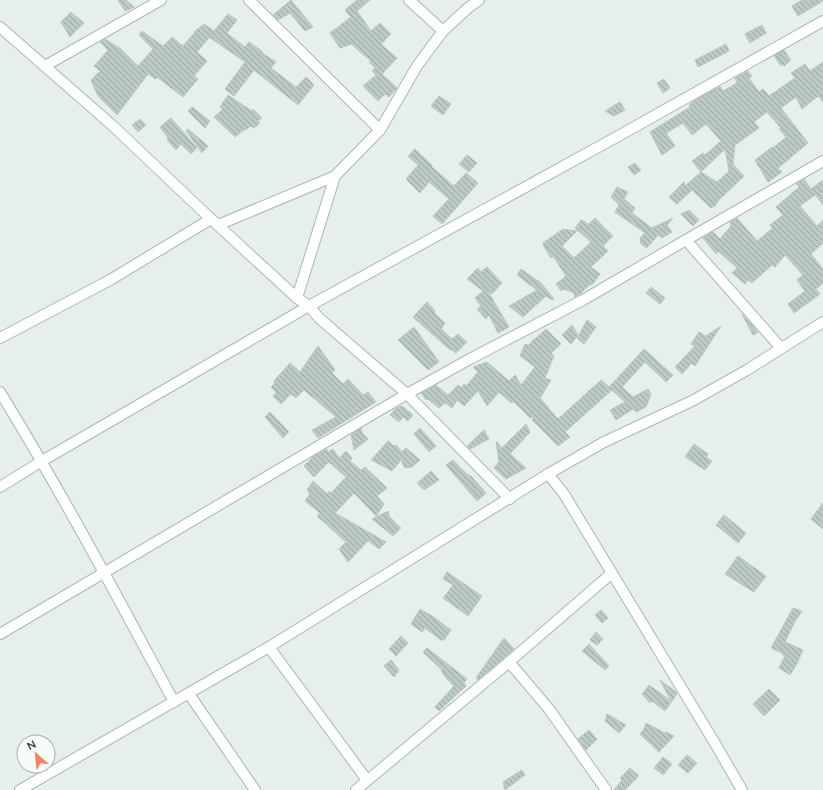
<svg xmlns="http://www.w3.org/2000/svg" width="823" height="790" font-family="Mulish,sans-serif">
  <defs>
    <pattern id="building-back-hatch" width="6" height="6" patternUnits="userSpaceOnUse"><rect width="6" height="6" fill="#bbcac4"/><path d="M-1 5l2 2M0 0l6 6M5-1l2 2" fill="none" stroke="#98a6a0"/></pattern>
  </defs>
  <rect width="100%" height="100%" fill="#e6efeb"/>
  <!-- building -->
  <g fill="url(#building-back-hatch)" stroke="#b8c9c2">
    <path d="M118,0H126L134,7L125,11Z"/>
    <path d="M291,0L313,27L305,31L290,13L278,20L273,15Z"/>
    <path d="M357,0H370L357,11L371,31L380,23L391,34L381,44L397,58L382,74L397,88L389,97L385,94L378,101L363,86L376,75L372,71L375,68L369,62L371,61L351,44L340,48L330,33L351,17L345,10Z"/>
    <path d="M802,0H823V1L798,16L792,6Z"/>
    <path d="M71,12L84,23L70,37L61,22Z"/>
    <path d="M228,14L237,20L227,33L245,47L249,42L263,52L262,53L276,62L271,68L296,87L306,77L314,85L298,105L254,70L234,96L225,89L245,62L209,37L213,33L197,52L207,61L194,76L198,79L183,97L157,77L156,79L148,74L117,115L98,96L91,80L100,71L94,66L108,50L100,42L105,39L121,49L138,66L153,49L139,35L142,31L163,46L172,37L183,46L195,32H194L204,24L214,31Z"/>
    <path d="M762,25L766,33L750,43L745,34Z"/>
    <path d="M726,44L729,51L698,67L695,60Z"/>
    <path d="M784,50L791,60L784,66L783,64L781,66L774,56Z"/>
    <path d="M823,62V102L818,96L802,109L796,97L781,108L808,143L778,168L782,172L768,182L755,160L772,147L773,148L786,137L779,129L781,128L767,112L754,122L759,128L735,145L733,164L744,176L718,201L715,206L711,208L692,190L677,204L669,197L684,182L685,186L701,172L717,182L729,171L725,149L701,172L692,161L703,153L705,155L721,141L706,124L692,135L683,123L666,133L675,146L662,155L650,132L690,107L689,105L695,100L720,86L723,91L737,83L735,78L748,71L752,76L749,78L759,92L763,89L769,96L795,78L791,73L805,64L810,71Z"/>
    <path d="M664,79L670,88L663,93L657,83Z"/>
    <path d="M228,95L252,111L253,109L262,118L258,121L260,123L254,128L251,126L246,130L245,129L235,137L214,117L223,109L220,107Z"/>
    <path d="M439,96L451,104L443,115L431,106Z"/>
    <path d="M620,102L625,110L614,116L605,111Z"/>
    <path d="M192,107L210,121L205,128L188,111Z"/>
    <path d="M171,118L197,148L191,154L181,144L176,150L167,140L168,138L160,127Z"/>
    <path d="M140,119L146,125L138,132L132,125Z"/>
    <path d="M188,129L208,146L202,153L186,131Z"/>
    <path d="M415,149L432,165L431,166L454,186L466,173L478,183L442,224L433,216L449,199L429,182L420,193L406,179L418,165L408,156Z"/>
    <path d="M467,155L477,163L469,172L459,164Z"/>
    <path d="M635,163L641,170L634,175L628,167Z"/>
    <path d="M804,179L815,195L800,206L817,226L823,220V243L811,254L823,269V283L816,289L820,294L794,313L788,304L805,291L797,280L803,275L785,255L775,267L772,265L752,283L748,280L745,284L732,273L737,268L718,251L716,254L703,238L713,232L720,239L731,226L730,222L737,218L757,241L773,228L770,225L783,215L776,207L799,187L796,184Z"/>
    <path d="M823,180V205L811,189Z"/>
    <path d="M617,187L628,192L624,199L635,208L632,213L652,228L673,218L667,225L672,232L662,238L658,235L647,248L641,244L640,238L645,233L615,212L619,205L611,197Z"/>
    <path d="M689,210L699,220L693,226L681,214Z"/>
    <path d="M595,218L613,236L603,246L608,251L591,267L600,274L592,285L590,284L580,294L575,297L574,293L564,289L561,291L556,284L566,276L553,256L551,258L544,247L543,243L563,229L577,231L562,246L574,258L591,242L575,228L581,220L589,224Z"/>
    <path d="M487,267L502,283L492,294L487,290L509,327L498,333L489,315L486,319L477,309L481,306L475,298L483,291L467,279L478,268L481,272Z"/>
    <path d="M521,269L541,283L554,299L552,300L546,296L523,317L509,306L537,290L517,275Z"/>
    <path d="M651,287L665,298L660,304L646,293Z"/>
    <path d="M427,302L435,311L434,313L445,323L441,329L452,339L458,334L467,342L456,353L452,350H450L413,317Z"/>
    <path d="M742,314L758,332L753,335Z"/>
    <path d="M587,320L596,327L584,344L577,338Z"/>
    <path d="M572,325L578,335L571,344L562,335Z"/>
    <path d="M721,326L695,366L692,363L682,374L675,367L695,346L691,344L699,332L706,336Z"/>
    <path d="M414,327L439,362L428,370L398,340Z"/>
    <path d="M546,329L561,344L551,353L554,356L545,378L551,380L540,398L558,419L601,380L609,387L644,349L673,375L666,382L645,362L622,387L633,397L648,389L651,394L646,407L636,412L633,409L616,420L610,410L625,402L612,390L565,432L570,437L558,446L533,421L532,416L530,418L514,402L511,403L499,392L487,406L478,391L464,406L457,400L452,408L445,403L439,408L428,399L426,400L421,393L436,385L448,395L458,385L461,388L464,384L466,386L478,372L473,367L487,362L509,381L515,375L521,385L535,367L520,356L525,344L529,345L534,339H535Z"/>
    <path d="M318,346L335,370L332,373L343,384L348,379L363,395L368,392L376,402L318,438L312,430L336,417L304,390L296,398L291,394L281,404L273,396L276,393L271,387L275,383L274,381L290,363L300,372Z"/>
    <path d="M402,406L413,415L408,421L403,417L399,422L390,415L395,409Z"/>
    <path d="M270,412L289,432L283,438L265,417Z"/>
    <path d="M526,424L530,432L510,454L526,468L506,479L494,468L499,462L496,441L502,448Z"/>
    <path d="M361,428L362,433L368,439L354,450L351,435Z"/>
    <path d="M420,428L436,446L429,452L414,434Z"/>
    <path d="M484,430L489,439L470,449L467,446Z"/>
    <path d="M388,441L394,446L396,445L402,452L406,448L420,460L412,467L405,468L401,460L392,471L371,460Z"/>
    <path d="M694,444L708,454L706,457L712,461L705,470L685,457Z"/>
    <path d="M327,449L328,452L333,449L339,458L346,451L352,458L350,461L361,470L365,467L387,488L377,496L384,504L376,516L354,493L335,513L386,542L379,549L368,541L348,562L339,549L346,542L317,516L320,513L305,501L310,494L307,490L313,481L327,494L329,491L331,493L346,477L329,462L314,477L304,466L314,456Z"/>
    <path d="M453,460L469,476L470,475L486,493L477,501L446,465Z"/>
    <path d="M431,471L439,480L424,490L417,483Z"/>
    <path d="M823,503V529L811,519Z"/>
    <path d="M388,511L389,516L401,528L393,536L372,519Z"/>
    <path d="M724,515L746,533L738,543L716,525Z"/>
    <path d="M738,556L766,576L754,592L725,574Z"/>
    <path d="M447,572L482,596L468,616L443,598L453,585L443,579Z"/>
    <path d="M793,608L802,611L794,623L785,642L803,650L797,664L790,675L779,668L785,656L782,654V653L771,648Z"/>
    <path d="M420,609L432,616L451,630L444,640H441L425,628L422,632L411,624Z"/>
    <path d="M601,610L608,618L602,623L595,615Z"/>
    <path d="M596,632L603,639L597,645L590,640Z"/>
    <path d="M401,636L408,643L396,656L389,649Z"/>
    <path d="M504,638L514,649L478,680L476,678Z"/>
    <path d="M589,644L609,666L605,670L582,651Z"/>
    <path d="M427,648L467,679L464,683L466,686L439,711L435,707L454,686L447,679L441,671L442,670L423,652Z"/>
    <path d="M391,660L399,670L394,677L384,666Z"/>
    <path d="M660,680L675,691L677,694L665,711L652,701L650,703L642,694L649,685L671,701Z"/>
    <path d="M769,689L780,700L764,716L753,704Z"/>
    <path d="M607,714L626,725L619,733L605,721Z"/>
    <path d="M646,723L665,733L666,732L674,736L659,752L640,734L644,729Z"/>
    <path d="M589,730L597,739L586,750L578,739Z"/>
    <path d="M687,755L697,763L688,773L678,765Z"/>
    <path d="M663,757L672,764L663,775L654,768Z"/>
    <path d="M630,768L639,776L625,790H614L622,780L620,778Z"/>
    <path d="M522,770L525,775L505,790L503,782Z"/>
  </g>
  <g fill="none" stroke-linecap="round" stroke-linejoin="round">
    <defs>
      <g id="minor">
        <path d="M249,0L380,130"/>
        <path d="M409,0L443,31"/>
        <path d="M0,27L113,126L211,219L297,298L309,306L319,318L407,394L510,499"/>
        <path d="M45,66L161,0"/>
        <path d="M218,225L335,176L380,130L417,66L443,31L468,8L479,0"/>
        <path d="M686,240L781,348"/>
        <path d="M297,298L335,176"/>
        <path d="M0,338L110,280L211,219"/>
        <path d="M0,392C62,493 118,598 174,702"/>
        <path d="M548,474L564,494L713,740L742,790"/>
        <path d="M0,487L42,461L309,306L622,134L823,21"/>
        <path d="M0,634L407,394L468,360L583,300L686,240L823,161"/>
        <path d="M269,647L367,780"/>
        <path d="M509,662L549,709L606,790"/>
        <path d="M189,694L255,790"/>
        <path d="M20,790L269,647L548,474L604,442L692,401L747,370L823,322"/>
        <path d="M356,790L509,662L612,573"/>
      </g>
    </defs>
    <!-- minor casing -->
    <use href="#minor" stroke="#a8b8b2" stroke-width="12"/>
    <!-- minor -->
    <use href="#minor" stroke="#fff" stroke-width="10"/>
  </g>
  <!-- north arrow -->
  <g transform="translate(36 754) rotate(333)"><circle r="19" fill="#f7fbf9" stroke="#a3b1ad"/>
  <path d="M0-3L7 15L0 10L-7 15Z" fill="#f4845f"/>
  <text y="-6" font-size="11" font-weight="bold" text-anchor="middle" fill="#24423a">N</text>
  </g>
</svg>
